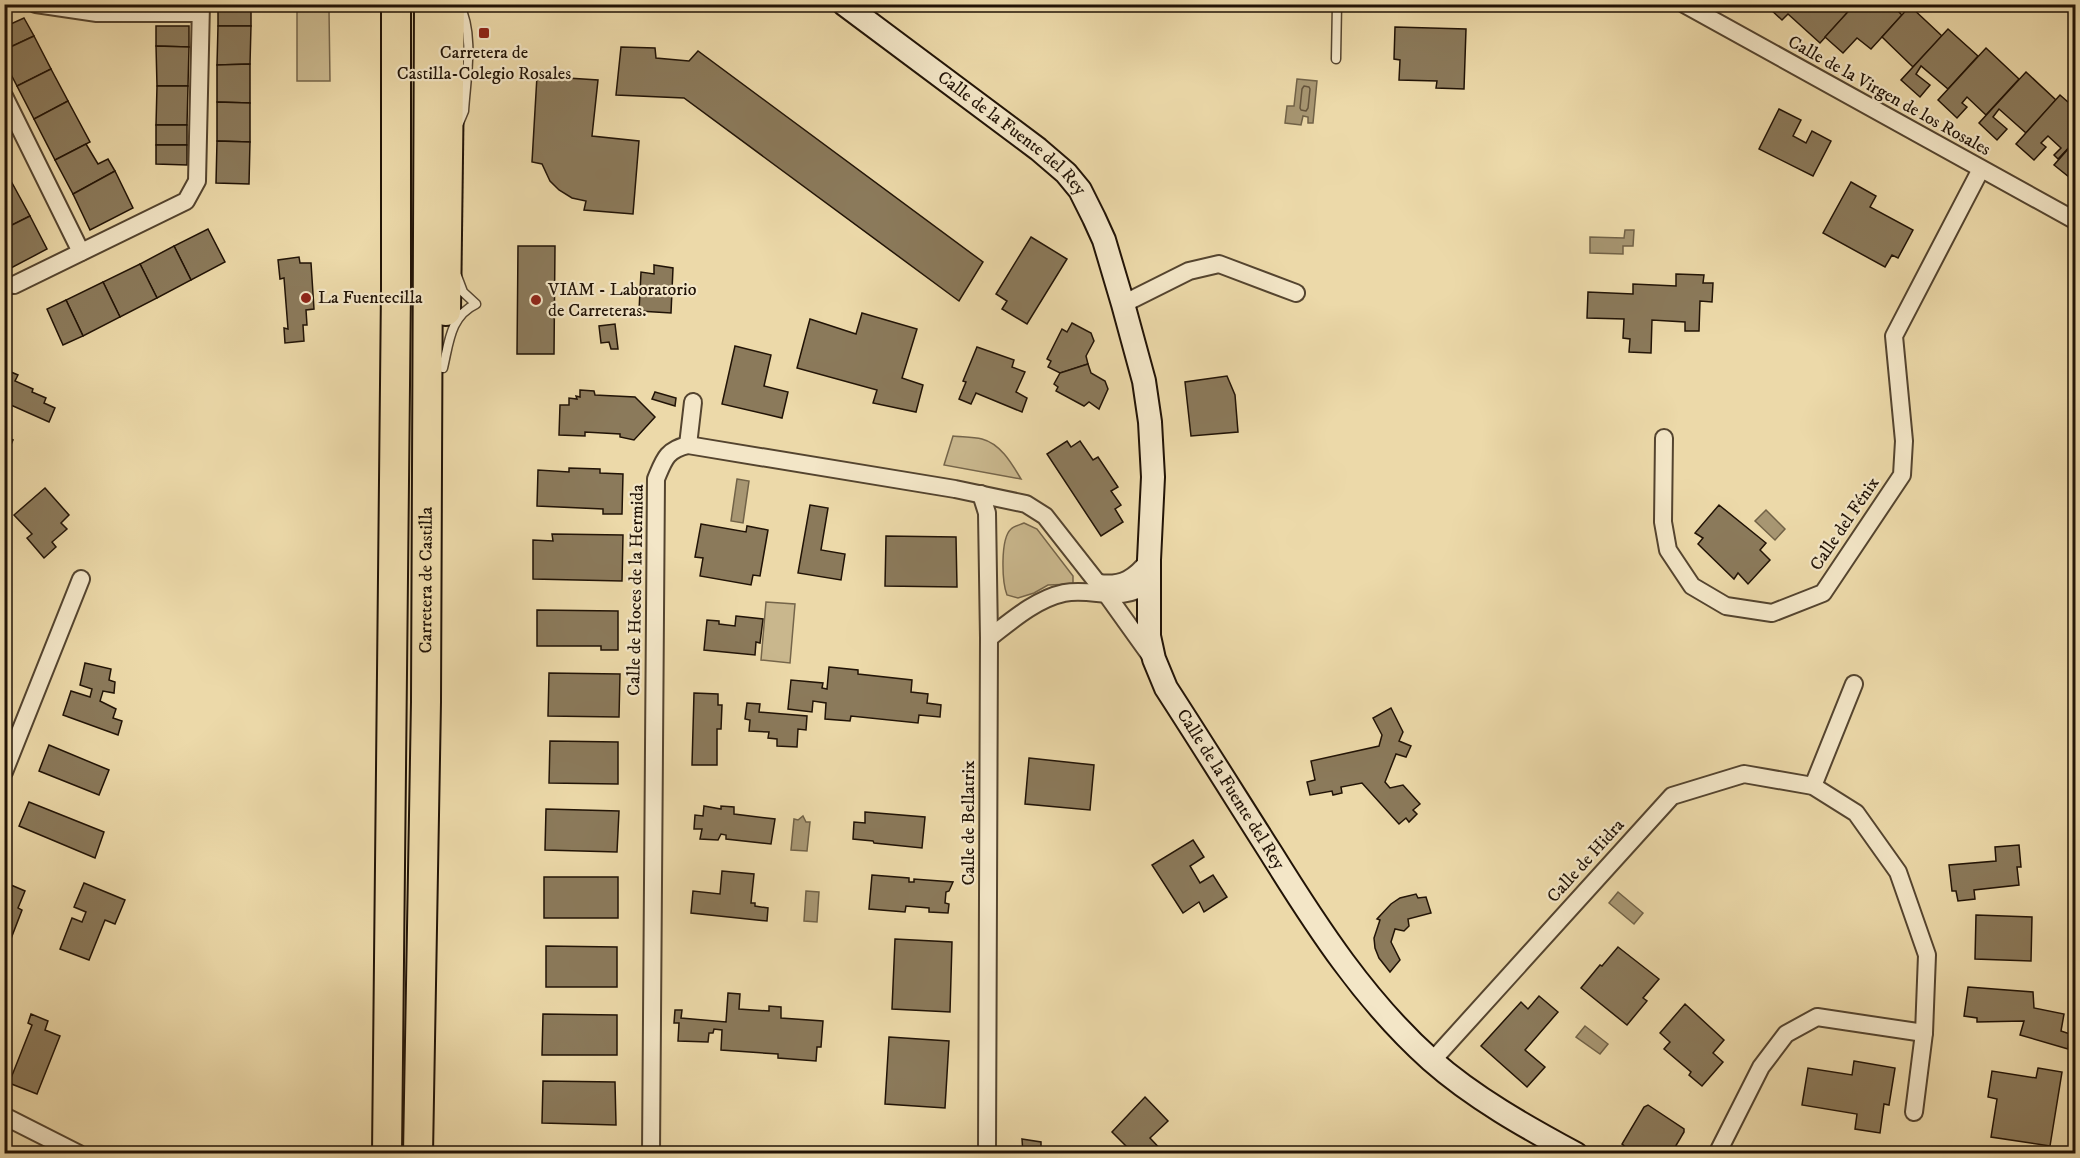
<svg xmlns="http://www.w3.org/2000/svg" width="2080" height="1158" font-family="'IM FELL DW Pica',serif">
  <rect width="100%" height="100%" fill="#ecd9a9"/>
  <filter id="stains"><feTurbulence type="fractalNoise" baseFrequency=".00333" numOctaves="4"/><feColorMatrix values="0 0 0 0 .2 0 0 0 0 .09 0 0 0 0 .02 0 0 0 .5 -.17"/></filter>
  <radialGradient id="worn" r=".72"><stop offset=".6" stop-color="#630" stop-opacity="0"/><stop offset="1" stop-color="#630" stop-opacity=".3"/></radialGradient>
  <!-- green -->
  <g fill="#c9b78d" stroke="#75654a" stroke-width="1.5">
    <path d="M297,10H329L330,81H297Z"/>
    <path d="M953,436C962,437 973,437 982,439C1001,444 1012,464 1021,479L944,465Z"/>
    <path d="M1024,523L1037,529L1073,576V584L1048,585L1034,593L1018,598L1007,595C1002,582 1000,539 1011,529C1014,526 1020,525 1024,523Z"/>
    <path d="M766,602L795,604L790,663L761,660Z"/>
  </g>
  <!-- water -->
  <g fill="#a79672" stroke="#716247" stroke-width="1.5">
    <path d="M1297,79L1317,81L1313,123H1308V117L1303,116L1301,125L1285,123L1287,106H1294Z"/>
    <path d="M1625,230H1634L1633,246H1623V254L1590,253V237L1624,238Z"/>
    <path d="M737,479L749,481L743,523L731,521Z"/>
    <path d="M1766,510L1785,529L1775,540L1755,521Z"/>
    <path d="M803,816L806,822H810L807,851L791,850L794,819L798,820Z"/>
    <path d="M806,891L819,892L817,922L804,921Z"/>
    <path d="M1618,892L1643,913L1634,924L1609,903Z"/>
    <path d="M1585,1026L1608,1044L1600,1054L1576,1037Z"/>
  </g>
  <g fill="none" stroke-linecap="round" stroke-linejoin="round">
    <!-- shore -->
    <path stroke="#64543c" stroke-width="1.5" d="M1304,86L1309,87L1310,89L1308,108L1306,111L1301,110L1300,108L1302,89Z"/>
  </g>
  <!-- building -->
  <g fill="#8b7a5b" stroke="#211306" stroke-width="1.5">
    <rect x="218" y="4" width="33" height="22"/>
    <path d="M1773,4H1847L1851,9L1820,43L1788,14L1782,20L1769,8Z"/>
    <path d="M1855,4H1891L1902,15L1871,49L1857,38L1843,53L1825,37Z"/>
    <path d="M1910,6L1942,36L1913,67L1882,37Z"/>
    <path d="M24,18L34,36L4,50V27Z"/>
    <path d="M156,26H189V47L156,46Z"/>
    <path d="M218,26H251L250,64L217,65Z"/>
    <path d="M1395,27L1466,29L1464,89L1436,88L1437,81L1399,80L1400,60L1394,59Z"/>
    <path d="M1948,29L1978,56L1948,89L1921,66L1916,74L1930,85L1920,97L1901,80Z"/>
    <path d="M34,36L51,69L17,86L4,61V50Z"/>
    <path d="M156,46L189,47L188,86H157Z"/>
    <path d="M621,47L655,48L656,58L689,61L698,51L983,262L959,301L684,98L616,95Z"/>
    <path d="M1986,48L2019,79L1986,115L1967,97L1962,103L1967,107L1957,118L1938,100Z"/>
    <path d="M250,64V103L217,102V65Z"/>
    <path d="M51,69L68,101L34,119L17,86Z"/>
    <path d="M2026,72L2056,100L2026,133L1999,109L1993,117L2007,129L1997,140L1979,123Z"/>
    <path d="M537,76L598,80L592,136L639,141L633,214L584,210L586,201L572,198L559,190L550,181L542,164L532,162Z"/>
    <path d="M157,86H188L187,125H156Z"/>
    <path d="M2060,95L2076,109V140L2058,159L2054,155L2061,148L2048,136L2041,143L2046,147L2034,160L2016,144Z"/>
    <path d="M68,101L90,142L55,160L34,119Z"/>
    <path d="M217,102L250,103V142L217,141Z"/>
    <path d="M1779,109L1801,120L1793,136L1806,143L1812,131L1831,141L1813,176L1759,149Z"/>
    <rect x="156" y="125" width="31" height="20"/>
    <path d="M2076,140V151L2069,157L2076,164V179L2074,181L2054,165Z"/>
    <path d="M217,141L250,142L249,184L216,183Z"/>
    <path d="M86,144L98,164L108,159L115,171L73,194L55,160Z"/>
    <path d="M156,145H187V165L156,164Z"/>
    <path d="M115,171L133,208L90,230L73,194Z"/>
    <path d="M11,181L30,216L4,229V184Z"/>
    <path d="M1851,182L1876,196L1870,207L1913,230L1898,258L1892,255L1885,267L1823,233Z"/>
    <path d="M30,216L47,249L11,268L4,255V229Z"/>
    <path d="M208,229L225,262L191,280L174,246Z"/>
    <path d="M1031,237L1067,259L1027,324L1002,309L1007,301L996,294Z"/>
    <path d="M174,246L191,280L157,298L140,264Z"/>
    <path d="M518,246H555L554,354H517Z"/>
    <path d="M299,257L300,263H311L314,309L306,310L307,325H303L304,341L285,343L284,328L288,329L284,278L280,279L278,260Z"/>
    <path d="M140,264L157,298L120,317L103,282Z"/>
    <path d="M654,265L673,268L671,313L639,311L641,272L654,274Z"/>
    <path d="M1676,274L1704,275L1703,283H1713L1712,302L1700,301L1699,331H1685V322L1652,320L1651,353L1629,352L1630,339L1623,338L1624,319L1587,318L1588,292L1633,294V284L1676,286Z"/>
    <path d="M103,282L120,317L83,336L66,300Z"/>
    <path d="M66,300L83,336L63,345L47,309Z"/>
    <path d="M862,313L917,329L902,378L923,385L916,412L873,403L877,390L797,368L810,319L856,334Z"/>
    <path d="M1072,323L1091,333L1094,341L1086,356L1088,364L1060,373L1048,367L1051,361L1047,359L1062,329L1067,332Z"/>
    <path d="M615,324L618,349H611L609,342L601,343L599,326Z"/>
    <path d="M735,346L771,355L764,386L788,392L782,418L722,404Z"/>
    <path d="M977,347L1014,360L1012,367L1025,372L1016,392L1027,398L1022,412L976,393L971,404L959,399L966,382L963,381Z"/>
    <path d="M1088,364L1091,373L1105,381L1108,389L1099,409L1089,402L1084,406L1056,391L1058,387L1054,384L1060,373Z"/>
    <path d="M4,369L18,375L15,381L33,389L32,392L46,398L44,403L55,408L49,422L4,402Z"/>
    <path d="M1227,376L1235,395L1238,432L1191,436L1185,382Z"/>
    <path d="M580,390L594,391L595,395L635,397L655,417L634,440L620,437V434L585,432V436L559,435L560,405H569V398L577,399L576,396L580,397Z"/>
    <path d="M655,392L676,398L675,406L652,399Z"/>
    <path d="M4,436L13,440L4,461Z"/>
    <path d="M1067,441L1071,447L1080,441L1093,460L1098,457L1118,487L1111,491L1121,505L1115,509L1123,522L1101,536L1047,454Z"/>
    <path d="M569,468L600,469V473L623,474L622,514H603V509L537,506L538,470L569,472Z"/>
    <path d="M45,488L69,515L61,523L67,529L52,542L56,547L44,558L27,538L32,534L14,515Z"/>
    <path d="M810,505L828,508L821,550L845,554L841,580L798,573Z"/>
    <path d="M1719,505L1766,543L1760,550L1770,560L1748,584L1738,573L1734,579L1698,544L1703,538L1695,533Z"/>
    <path d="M701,524L746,532L747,526L768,530L760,576L753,575L751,585L700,576L703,558L695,557Z"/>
    <path d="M552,534L623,535L622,581L533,579V540L553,541Z"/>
    <path d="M886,536L956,537L957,587L885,586Z"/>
    <path d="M537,610L618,611V650H601V646H537Z"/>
    <path d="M736,616L763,619L760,643L756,642L755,655L704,650L707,620L719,621V624L735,626Z"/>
    <path d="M85,663L111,669L109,680L115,682L114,693L103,691L100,701L116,709L113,718L122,721L118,735L63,715L71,691L90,697L92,689L80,685Z"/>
    <path d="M829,667L858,670V674L912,680L911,692L928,694L927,703L941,705L940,717L919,715L918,723L851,716L850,721L825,719L826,703L813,701L812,712L788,709L791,680L823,683L822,688L827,689Z"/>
    <path d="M549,673L620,674L619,717L548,716Z"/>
    <path d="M694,693L718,694V705H722L721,729H717V765H692Z"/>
    <path d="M747,703L760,704L759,712L807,716L806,730L798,729L797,747L777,746V739L768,738L769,732L749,731L750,720L745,719Z"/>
    <path d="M1391,708L1403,732L1399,741L1411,746L1406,757L1396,754L1385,782L1390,788L1403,785L1420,804L1413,810L1417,814L1409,822L1406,818L1399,824L1362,783L1341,787L1342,793L1333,795L1332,791L1310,795L1307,782L1315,780L1311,761L1379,746L1382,735L1373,718Z"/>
    <path d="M550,741L618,742V784L549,783Z"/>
    <path d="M49,745L109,770L99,795L39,771Z"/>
    <path d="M1029,758L1094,765L1090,810L1025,804Z"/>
    <path d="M29,802L104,832L95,858L19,826Z"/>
    <path d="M704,806L721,809V806L734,807V814L775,819L771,844L726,839V835L721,834L718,840L700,839L702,829H694L695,815L703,816Z"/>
    <path d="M546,809L619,811L617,852L545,850Z"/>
    <path d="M865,812L925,817L922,848L874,843L873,841L853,839L854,822L865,823Z"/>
    <path d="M1193,840L1204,857L1190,866L1200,883L1213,875L1227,897L1204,912L1199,902L1183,913L1152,865Z"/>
    <path d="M2019,845L2021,867H2017L2019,885L1974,890L1975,899L1958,901L1956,891H1952L1949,865L1996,861L1995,847Z"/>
    <path d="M722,871L754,874L751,903H755V906L768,908L767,921L691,913L693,891L720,894Z"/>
    <path d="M872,875L909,878V882H914V879L953,882L949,891L946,892L945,903L949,904L948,913L929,912V908L906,906L905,912L869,909Z"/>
    <rect x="544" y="877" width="74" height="41"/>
    <path d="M4,882L25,891L18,908L22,910L7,949L4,948Z"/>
    <path d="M84,883L125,900L115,924L105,920L89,960L60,949L72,918L82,922L86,912L74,907Z"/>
    <path d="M1416,894L1418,898L1426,897L1431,913L1408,919L1409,926L1404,931L1395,929L1391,942L1400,960L1390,972L1379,958L1375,948L1374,938L1380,920L1377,919L1391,904L1400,898Z"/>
    <path d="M1976,915L2032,917L2031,961L1975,959Z"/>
    <path d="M895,939L952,942L950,1012L892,1009Z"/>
    <path d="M546,946L617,947V987H546Z"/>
    <path d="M1618,947L1659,979L1643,998L1647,1001L1627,1025L1581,988L1600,965L1602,966Z"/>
    <path d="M1968,987L2033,992L2034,1008L2064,1014L2061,1031L2070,1034L2068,1049L2020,1035L2024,1021L1977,1022V1018L1964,1016Z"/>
    <path d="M728,993L740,994L739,1009L769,1011V1006L781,1007V1018L823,1021L821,1047H817L816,1061L778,1058V1054L721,1050L722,1030L714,1029L713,1033H709L708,1042L678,1041L679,1023H674L675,1010H682L681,1018L726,1022Z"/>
    <path d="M1539,996L1558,1012L1525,1050L1545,1067L1527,1087L1481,1046L1521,1002L1528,1009Z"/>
    <path d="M1685,1004L1724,1040L1713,1053L1723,1062L1702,1086L1689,1075L1691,1072L1664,1049L1670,1042L1660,1033Z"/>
    <path d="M31,1014L48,1021L45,1030L60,1036L37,1094L9,1083L32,1025L28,1023Z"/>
    <path d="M543,1014L617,1015V1055H542Z"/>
    <path d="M889,1037L949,1041L945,1108L885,1104Z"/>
    <path d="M1854,1061L1895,1068L1889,1105L1884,1104L1880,1133L1855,1129L1857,1114L1802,1105L1808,1068L1852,1075Z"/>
    <path d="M2038,1068L2062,1072L2050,1146L1991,1137L1997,1099L1988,1097L1992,1071L2036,1078Z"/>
    <path d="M543,1081L615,1082L616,1125L542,1123Z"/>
    <path d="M1145,1097L1168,1121L1150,1138L1165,1154H1134L1112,1132Z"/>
    <path d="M1648,1105L1684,1129V1132L1671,1154H1634L1622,1144L1644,1107Z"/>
    <path d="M1022,1139L1041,1142V1154H1023Z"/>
    <path d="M542,1149L614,1150V1154H542Z"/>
  </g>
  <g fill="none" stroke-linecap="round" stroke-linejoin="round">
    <defs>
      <g id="lane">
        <path d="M1336,59L1337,4"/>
        <path d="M459,123L464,111C466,78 475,34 459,4"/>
        <path d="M443,368C449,343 450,316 476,304L463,292L457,276"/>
      </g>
      <g id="street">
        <path d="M36,4L97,13H200"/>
        <path d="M1684,4L2076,221"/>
        <path d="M4,96L81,252"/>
        <path d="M14,285L186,201L197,181L201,4"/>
        <path d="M1123,304L1189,271L1219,264L1296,293"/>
        <path d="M1664,438L1663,522L1668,550L1692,586L1726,606L1772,613L1823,593L1902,475L1904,441L1894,336L1981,169"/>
        <path d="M688,445L693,402"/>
        <path d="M981,494L987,513L989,638L987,1154"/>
        <path d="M1099,583C1122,586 1135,578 1149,560"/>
        <path d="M989,638C1011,621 1036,599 1064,593C1095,587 1120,605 1149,583"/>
        <path d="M4,772L81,579"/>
        <path d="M1813,786L1854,684"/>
        <path d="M1432,1061L1672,796L1744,774L1813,786L1856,813L1898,872L1927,955L1924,1033L1914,1112"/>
        <path d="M4,1116L79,1154"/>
        <path d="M651,1154L656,479C664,460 666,450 688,445L955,489L1026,504L1045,516L1107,595L1150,655"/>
        <path d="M1717,1154L1761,1067L1786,1034L1817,1017L1924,1033"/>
      </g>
      <g id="secondary">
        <path id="s1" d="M844,4L1038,149L1066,173L1080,190L1094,218L1104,240L1123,304L1144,381L1150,422L1153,477L1149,560V636L1154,659L1166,688C1201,742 1236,798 1271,853C1317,927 1365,1001 1431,1060C1474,1098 1526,1127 1576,1154"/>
      </g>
      <g id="highway">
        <path d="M446,311L450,4"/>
        <path d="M387,1154L396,289V4"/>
        <path id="s2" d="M418,1154L426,702L429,4"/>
      </g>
    </defs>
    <!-- lane casing -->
    <use href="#lane" stroke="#54442f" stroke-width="11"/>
    <!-- street casing -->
    <use href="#street" stroke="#54442f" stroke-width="20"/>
    <!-- secondary casing -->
    <use href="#secondary" stroke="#211306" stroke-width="26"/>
    <!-- highway casing -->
    <use href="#highway" stroke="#211306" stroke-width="32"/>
    <!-- lane -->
    <use href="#lane" stroke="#f3e6c7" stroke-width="8"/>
    <!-- street -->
    <use href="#street" stroke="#f3e6c7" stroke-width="16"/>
    <!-- secondary -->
    <use href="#secondary" stroke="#f3e6c7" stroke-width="22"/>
    <!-- highway -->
    <use href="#highway" stroke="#ecd9a9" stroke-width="28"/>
  </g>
  <!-- markers -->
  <g fill="#8f2418" stroke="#f3e6c7" stroke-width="2">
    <rect x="478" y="27" width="12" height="12" rx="3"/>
    <circle cx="306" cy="298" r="6"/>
    <circle cx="536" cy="300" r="6"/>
  </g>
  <g text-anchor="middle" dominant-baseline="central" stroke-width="4.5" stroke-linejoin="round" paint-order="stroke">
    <!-- poi labels -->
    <g font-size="18" fill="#211306" stroke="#f3e6c7" text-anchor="start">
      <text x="484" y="53" text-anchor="middle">Carretera de<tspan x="484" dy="21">Castilla-Colegio Rosales</tspan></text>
      <text x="548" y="290">VIAM - Laboratorio<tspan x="548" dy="21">de Carreteras.</tspan></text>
      <text x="318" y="298">La Fuentecilla</text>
    </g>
    <!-- street labels -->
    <g font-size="18" fill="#211306" stroke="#f3e6c7">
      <text transform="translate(1889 96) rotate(29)">Calle de la Virgen de los Rosales</text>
      <text stroke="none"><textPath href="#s1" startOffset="212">Calle de la Fuente del Rey</textPath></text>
      <text transform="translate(1845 524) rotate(-56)">Calle del Fénix</text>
      <text stroke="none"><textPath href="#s2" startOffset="574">Carretera de Castilla</textPath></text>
      <text transform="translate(636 590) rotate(-89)">Calle de Hoces de la Hermida</text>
      <text stroke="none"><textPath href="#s1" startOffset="934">Calle de la Fuente del Rey</textPath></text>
      <text transform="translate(969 823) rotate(-90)">Calle de Bellatrix</text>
      <text transform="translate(1586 861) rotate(-48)">Calle de Hidra</text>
    </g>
  </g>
  <!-- margin -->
  <rect width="2080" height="1158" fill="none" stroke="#ecd9a9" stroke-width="24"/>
  <rect x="6" y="6" width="2068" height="1146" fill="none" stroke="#211306" stroke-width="3"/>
  <rect x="12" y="12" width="2056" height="1134" fill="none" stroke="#211306" stroke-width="1.5"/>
  <rect width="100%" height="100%" filter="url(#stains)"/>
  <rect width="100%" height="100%" fill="url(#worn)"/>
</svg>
